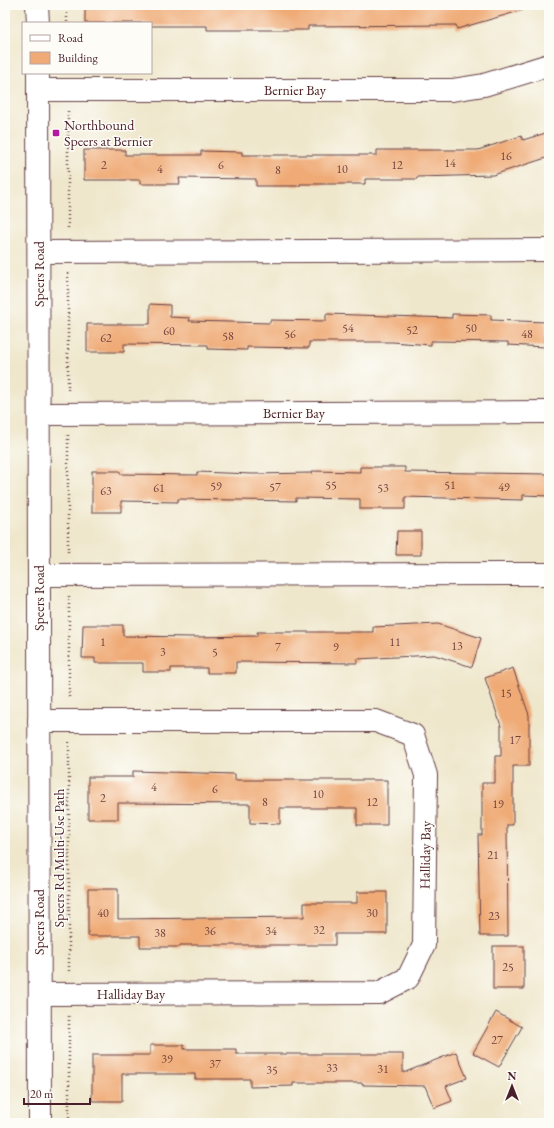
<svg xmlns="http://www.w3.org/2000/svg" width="554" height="1128" font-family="'EB Garamond',serif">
  <rect width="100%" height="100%" fill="#fdfcf7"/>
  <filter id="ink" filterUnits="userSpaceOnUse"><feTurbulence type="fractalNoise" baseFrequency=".025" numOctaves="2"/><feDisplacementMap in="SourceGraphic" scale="8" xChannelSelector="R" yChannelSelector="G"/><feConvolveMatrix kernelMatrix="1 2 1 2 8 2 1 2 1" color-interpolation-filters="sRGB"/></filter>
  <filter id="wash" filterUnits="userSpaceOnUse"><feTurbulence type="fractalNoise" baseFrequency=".012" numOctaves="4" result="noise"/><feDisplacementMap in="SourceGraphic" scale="16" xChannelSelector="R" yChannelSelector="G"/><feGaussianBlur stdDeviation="0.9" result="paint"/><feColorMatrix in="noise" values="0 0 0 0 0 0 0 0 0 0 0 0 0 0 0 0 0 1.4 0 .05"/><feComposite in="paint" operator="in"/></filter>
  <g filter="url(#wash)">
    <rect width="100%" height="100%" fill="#efe7cc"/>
    <g id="blocks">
      <!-- building -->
      <g fill="#efaa76">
        <path d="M85,5H522L523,10L457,29L456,25L308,26V30H207V26H151V23H85Z"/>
        <path d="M549,132V157L493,175L417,177V179H365V184H300V186H256V179L179,178L180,184H140V180H84V150H125V155H201V151L242,152V155H377V150H478L521,136L523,140Z"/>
        <path d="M150,304L170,305V317L190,318L189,321L270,323V320L326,321V314L452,318V314L491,315V320L546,322L545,347L508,345V342L431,341V345L392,342H309V348L247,347V350L208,349V345L124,344V352H87V324H150Z"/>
        <path d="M360,467H405V472L549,474V496L523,495V500L405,497V509H360V499L296,498V501L178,499V502L121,501V512H92V471H120V474L197,475V472L253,474L312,473V471L360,472Z"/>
        <path d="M397,531H421V555H396Z"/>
        <path d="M438,624L481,638L472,667L434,655L357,659V663L236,662V673H207V668H171V672H143V663H95V658H82L83,625H123V636L194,637L257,636V632H373V627Z"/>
        <path d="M513,668L529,715V766H513V825H507L508,936H480L478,835H482V783H495V756H501V726L485,678Z"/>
        <path d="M133,771L235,774V780H387V825H357V808H280V824L250,823V804L118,803V819H88V777H133Z"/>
        <path d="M88,889H118V919L304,917V903H357V892H387V934H335V945H180V947H140V936H88Z"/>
        <rect x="493" y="946" width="31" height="43"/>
        <path d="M496,1012L522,1027L499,1067L473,1053Z"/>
        <path d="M150,1045H184V1049H236V1054H403V1073L456,1052L467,1078L446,1086L452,1101L434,1108L425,1086L363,1085V1083H293V1086L250,1087V1079H195V1074H122V1101H92V1055H150Z"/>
      </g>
    </g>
  </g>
  <g filter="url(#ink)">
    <use href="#blocks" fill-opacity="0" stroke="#633d43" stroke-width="1"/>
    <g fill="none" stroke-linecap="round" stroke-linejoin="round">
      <defs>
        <g id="minor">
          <path d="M37,5L38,23"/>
          <path d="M38,73L40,1123"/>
          <path d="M38,90H452L484,85L549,65"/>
          <path d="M39,252L549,250"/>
          <path d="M40,414L549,412"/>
          <path d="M39,575L549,574"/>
          <path d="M39,721H376L413,735L426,775L424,945L408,978L379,993L40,994"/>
        </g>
      </defs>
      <!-- minor casing -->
      <use href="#minor" stroke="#633d43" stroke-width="24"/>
      <!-- path -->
      <g stroke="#633d43" stroke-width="2.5" stroke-dasharray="1 3" stroke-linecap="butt">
        <path d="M67,5V23"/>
        <path d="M68,111V230"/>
        <path d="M68,273V392"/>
        <path d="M68,435V552"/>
        <path d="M69,596V699"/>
        <path d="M69,742V971"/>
        <path d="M69,1016V1123"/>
      </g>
      <!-- minor -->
      <use href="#minor" stroke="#fff" stroke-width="22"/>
    </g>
  </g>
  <!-- markers -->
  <rect fill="#b5179e" stroke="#fdfcf7" stroke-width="1.5" x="52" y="129" width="8" height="8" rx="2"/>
  <g text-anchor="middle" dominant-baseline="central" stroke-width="3" stroke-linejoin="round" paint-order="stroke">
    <!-- number labels -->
    <g font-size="12" fill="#73423e">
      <text x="506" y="156">16</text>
      <text x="450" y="163">14</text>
      <text x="104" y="165">2</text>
      <text x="221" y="165">6</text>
      <text x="397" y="165">12</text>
      <text x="160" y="169">4</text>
      <text x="342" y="169">10</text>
      <text x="278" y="170">8</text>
      <text x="348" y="328">54</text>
      <text x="471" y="328">50</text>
      <text x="412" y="330">52</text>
      <text x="169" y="331">60</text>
      <text x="290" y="334">56</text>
      <text x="527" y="334">48</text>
      <text x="228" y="336">58</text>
      <text x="106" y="338">62</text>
      <text x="331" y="485">55</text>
      <text x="450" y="485">51</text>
      <text x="216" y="486">59</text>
      <text x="275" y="487">57</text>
      <text x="504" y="487">49</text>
      <text x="159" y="488">61</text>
      <text x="383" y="488">53</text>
      <text x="106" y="491">63</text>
      <text x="103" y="642">1</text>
      <text x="395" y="642">11</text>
      <text x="457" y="646">13</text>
      <text x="278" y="647">7</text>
      <text x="336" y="647">9</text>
      <text x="163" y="652">3</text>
      <text x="215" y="652">5</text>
      <text x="506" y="693">15</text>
      <text x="515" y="740">17</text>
      <text x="154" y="787">4</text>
      <text x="215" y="789">6</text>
      <text x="318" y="794">10</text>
      <text x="103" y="798">2</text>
      <text x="265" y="802">8</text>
      <text x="372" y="802">12</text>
      <text x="498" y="804">19</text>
      <text x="493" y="855">21</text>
      <text x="103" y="913">40</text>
      <text x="372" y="913">30</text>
      <text x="494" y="916">23</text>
      <text x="319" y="930">32</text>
      <text x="210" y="931">36</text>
      <text x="271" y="931">34</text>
      <text x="160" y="933">38</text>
      <text x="508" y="967">25</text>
      <text x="497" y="1040">27</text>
      <text x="167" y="1059">39</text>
      <text x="215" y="1064">37</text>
      <text x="332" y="1068">33</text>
      <text x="383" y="1069">31</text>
      <text x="272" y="1070">35</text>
    </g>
    <!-- street labels -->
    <g font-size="14" fill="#4a1f2b" stroke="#fdfcf7">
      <text x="295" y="90">Bernier Bay</text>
      <text transform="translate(39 274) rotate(-90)">Speers Road</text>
      <text x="294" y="413">Bernier Bay</text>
      <text transform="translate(39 598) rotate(-90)">Speers Road</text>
      <text transform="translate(425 855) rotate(-89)">Halliday Bay</text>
      <text transform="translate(59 858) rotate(-90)">Speers Rd Multi-Use Path</text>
      <text transform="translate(39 922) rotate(-90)">Speers Road</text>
      <text x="131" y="994">Halliday Bay</text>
    </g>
    <!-- poi labels -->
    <g font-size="14" fill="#4a1f2b" stroke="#fdfcf7" text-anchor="start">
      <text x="64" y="125">Northbound<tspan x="64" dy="16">Speers at Bernier</tspan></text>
    </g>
  </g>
  <!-- margin -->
  <rect width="554" height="1128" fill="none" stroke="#fdfcf7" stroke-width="20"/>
  <!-- legend -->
  <rect x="22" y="22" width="130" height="52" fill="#fdfcf7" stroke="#b5a4a5"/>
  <rect x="30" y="35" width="20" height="6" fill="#ffffff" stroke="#b5a4a5"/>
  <text x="58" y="42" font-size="12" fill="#4a1f2b">Road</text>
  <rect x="30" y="52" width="20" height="12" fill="#efaa76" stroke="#b5a4a5"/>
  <text x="58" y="62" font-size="12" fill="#4a1f2b">Building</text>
  <!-- north arrow -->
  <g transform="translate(512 1086)" stroke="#fdfcf7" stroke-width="3" paint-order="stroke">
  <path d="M0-3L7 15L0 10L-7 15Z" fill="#4a1f2b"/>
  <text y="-6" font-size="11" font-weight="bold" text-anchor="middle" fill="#4a1f2b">N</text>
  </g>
  <!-- scale -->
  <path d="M24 1098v6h66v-6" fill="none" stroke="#4a1f2b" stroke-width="2"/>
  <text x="30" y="1098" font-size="12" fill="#4a1f2b" stroke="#fdfcf7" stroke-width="3" paint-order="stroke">20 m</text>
</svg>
